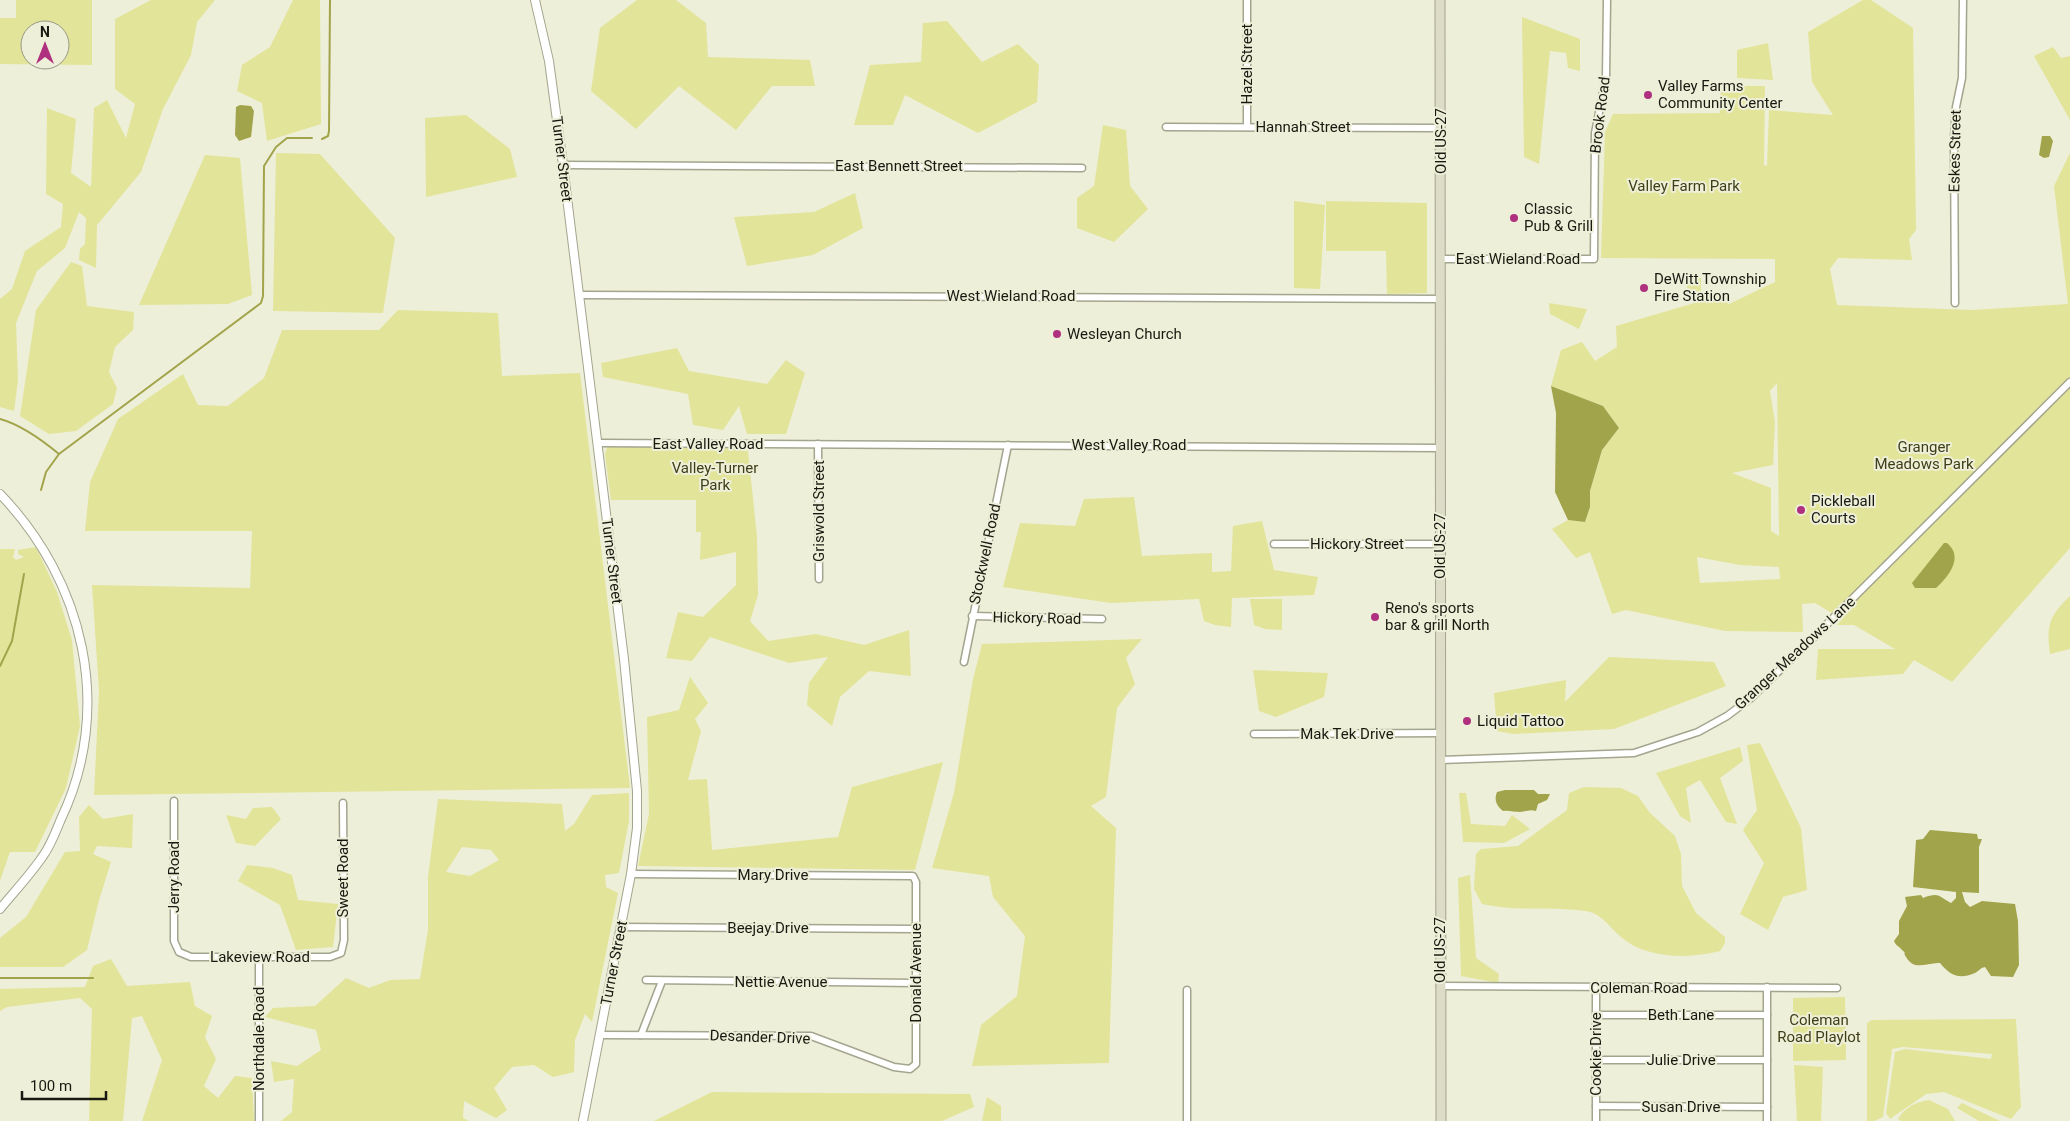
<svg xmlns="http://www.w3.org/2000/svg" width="2070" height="1121" font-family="Roboto,sans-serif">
  <rect width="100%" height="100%" fill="#eeefd8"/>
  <!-- green -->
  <g fill="#e2e499" fill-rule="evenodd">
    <path d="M16,0H92V65L0,64V18H16ZM30,30H60V60H30Z"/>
    <path d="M151,0H215L197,22L191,55L163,109L141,172L97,225L96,268L79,260L80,249L85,244L86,218L79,212L65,248L37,271L16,323L18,380L14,411L0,407V299L12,289L25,251L61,227L63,204L46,194L47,108L76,119L71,173L91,187L94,108L107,100L126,138L135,104L115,89V19Z"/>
    <path d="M293,0H320L321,124L267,141L262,103L237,91L242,65L270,47Z"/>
    <path d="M637,0H676L706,23L708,57L810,60L815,86H772L736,130L679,86L636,129L591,91L600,28Z"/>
    <path d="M1863,0H1871L1913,28L1916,230L1909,239L1912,260L1838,258L1830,269L1837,305L1972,310L2068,304L2054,186L2070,153V548L1952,682L1914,660L1903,674L1816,680L1818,649H1895L1854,625H1837L1842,619L1815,603L1802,604L1803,632L1725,631L1626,610L1612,614L1590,552L1576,558L1552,529L1568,520L1585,522L1590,507V491L1602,450L1619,428L1603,406L1551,386L1561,350L1582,342L1595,361L1617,347L1616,326L1698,302L1687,301V278H1701V301L1718,297L1729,304L1775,282V259L1601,258L1605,132L1613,114L1720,113L1721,86H1765L1764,165L1767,166L1769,110L1833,115L1812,82L1808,32ZM1777,383L1779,536L1771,531V488L1732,473L1773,465L1775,422L1770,391ZM1697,557L1740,565L1779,567L1780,579L1700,583Z"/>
    <path d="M1522,17L1580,39V71L1568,68L1566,53L1550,51L1539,164L1524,157Z"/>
    <path d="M947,21L982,62L1018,44L1039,65L1037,102L978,133L905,95L893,125H854L870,65L921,62L923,23Z"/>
    <path d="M1768,43L1773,80L1737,78V50Z"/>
    <path d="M2053,47L2061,58L2070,56V120L2034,56Z"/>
    <path d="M466,115L510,149L517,177L426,197L425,118Z"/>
    <path d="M1103,125L1126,130L1130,186L1148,209L1114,242L1077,228V198L1094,186Z"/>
    <path d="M276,153L320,154L395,238L383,313L273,311Z"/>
    <path d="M205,155L240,158L252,295L228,304L139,305Z"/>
    <path d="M855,193L863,228L813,255L747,266L734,217L814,212Z"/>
    <path d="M1294,201L1325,205L1320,289L1294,288Z"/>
    <path d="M1326,201L1427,203V293L1387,294L1386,251H1326Z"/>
    <path d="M71,262L82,266L87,306L134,312L133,330L115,347L109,372L117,388L113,404L76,431L49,434L20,416L36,310Z"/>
    <path d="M1549,303L1587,309L1579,329L1550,314Z"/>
    <path d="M398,310L498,313L502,376L580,373L630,788L94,795L99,691L92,585L250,588L252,531H85L90,482L118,419L183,374L198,405L228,406L264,378L282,330H379Z"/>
    <path d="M677,348L689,371L767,384L786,360L805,373L786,434H747L739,406L723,430L693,425L688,394L603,377L601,363Z"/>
    <path d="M613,445L744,449V451H748L757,537L758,595L750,621L768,641L816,634L864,645L909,630L911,676L869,671L840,697L832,726L807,705L809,683L828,657L789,663L710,637L692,661L666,658L678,612L703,617L736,585V552L700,560L701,532H696V500H611L605,454L607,448Z"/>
    <path d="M1134,497L1142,556L1212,553V572L1231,571L1233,526L1262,521L1274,570L1318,577L1314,595L1232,598L1231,627L1215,625L1204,621L1199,599L1111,603L1003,587L1020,523L1075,526L1084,499Z"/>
    <path d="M36,547L57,592L72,640L80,726L66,788L35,852H10L0,881V549H15L13,557L16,560L24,557L18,554V550Z"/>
    <path d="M2070,596V649L2050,654C2046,626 2049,616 2070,596Z"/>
    <path d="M1250,599H1282V630L1265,629L1254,625Z"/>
    <path d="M1142,639L1126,658L1135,684L1117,708L1106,797L1091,806L1116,828L1109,1063L972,1066L981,1025L1017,996L1025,936L993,897L989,876L932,868L954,793L973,679L982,644Z"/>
    <path d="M1609,657L1714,662L1726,686L1614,729L1513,734L1497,731L1494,693L1566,680L1565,702Z"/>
    <path d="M1253,670L1328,673L1324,697L1276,717L1259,711Z"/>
    <path d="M690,677L708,703L695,719L701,731L688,780L707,779L712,850L838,837L852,787L943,762L915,870L638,866L649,814L647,717L679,710Z"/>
    <path d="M1760,743L1801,828L1807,890L1783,897L1768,930L1740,914L1764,863L1743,830L1757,810L1747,745Z"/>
    <path d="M1740,747L1743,761L1720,778L1737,824L1726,822L1700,780L1686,788L1691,823L1680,816L1656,773Z"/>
    <path d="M1584,787L1621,788L1638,796L1650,813L1675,836L1681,854L1682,886L1696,913L1725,937V943L1720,951C1689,959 1646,959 1621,937C1609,927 1602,913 1585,911C1550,906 1517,912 1482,904L1474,889L1476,854L1481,849L1518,846L1567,810L1569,793Z"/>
    <path d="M629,793V821L619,873L605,875L606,887L618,893L592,1022L585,1014L575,1040L574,1072L553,1077L534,1065L512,1067L494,1088L507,1110L496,1118L464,1101L463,1118L469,1121H281L292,1112L294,1079L274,1082L271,1061L297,1066L321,1050L316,1030L265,1017L273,1008L315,1006L346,978L369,988L390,980L420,979L428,930V877L438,799L562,804L565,831L574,824L592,795ZM462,847L491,850L499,860L470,876L446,872Z"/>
    <path d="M1459,793H1466L1471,824L1505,826L1512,815L1530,829L1504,843L1463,842Z"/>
    <path d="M89,805L103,819L133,814L132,848L97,846L93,854L111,862L99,900L87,950L63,967H0V938L26,917L65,852L80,851L79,817Z"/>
    <path d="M272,807L281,819L255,846L236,843L226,815L246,819L253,808Z"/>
    <path d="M247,865L273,868L292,875L298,900L338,904L333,947L296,950L280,905L238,881Z"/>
    <path d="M1470,875L1476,958L1499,974L1498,983L1461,976L1458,878Z"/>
    <path d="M111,959L127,986L190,982L195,1006L212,1016L205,1037L216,1059L204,1086L218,1098L235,1076L252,1078L254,1121H142L162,1060L142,1016L132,1018L123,1121H89L92,1009L80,998L7,1007L0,1011V989L85,987L93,966Z"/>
    <path d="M1845,997L1846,1060L1793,1061V998Z"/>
    <path d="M2016,1019L2021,1107L2011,1119L1944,1092L1926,1094L1890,1119L1886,1113L1895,1052L1905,1049L1991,1059L1992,1054L1903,1047L1892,1049L1883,1117L1874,1121H1867V1023L1872,1020Z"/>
    <path d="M1794,1065L1823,1067L1821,1121H1797Z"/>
    <path d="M712,1092L970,1094L974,1107L942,1121H654Z"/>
    <path d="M987,1097L1001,1106V1121H982Z"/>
    <path d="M1929,1100L1948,1109L1955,1121H1901L1898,1119C1905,1107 1916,1102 1929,1100Z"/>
    <path d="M1962,1103L2000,1121H1979L1957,1108Z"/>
  </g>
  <!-- water -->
  <g fill="#a2a44b">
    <path d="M240,105L251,106L254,111L251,137L239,141L235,135L236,107Z"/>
    <path d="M2042,136H2050L2053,141L2049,157L2044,158L2039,155Z"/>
    <path d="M1551,386L1603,406L1619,428L1602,450L1590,491V507L1585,522L1568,520L1555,492L1556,413Z"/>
    <path d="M1944,543H1947C1964,557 1949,576 1936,588H1915L1912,583Z"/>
    <path d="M1505,790H1534L1538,794H1550L1547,800L1538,804L1536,811C1529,809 1526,812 1520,812C1514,812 1509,810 1503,811C1496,805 1494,800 1497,792Z"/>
    <path d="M1930,830L1977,834L1978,839H1982L1979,847V893L1962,892L1965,902L1970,907L1982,901L2015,904L2018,921L2019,965L2013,977L1991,976L1985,967C1980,968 1979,971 1975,973C1958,980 1950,975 1940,963C1927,962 1915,972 1906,957C1902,950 1908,955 1902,950C1899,946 1896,946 1894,941L1899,934V921L1907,906L1905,897L1921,895L1923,898C1939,892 1938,896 1951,903L1956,898V892L1913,887L1916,840L1923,839Z"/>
  </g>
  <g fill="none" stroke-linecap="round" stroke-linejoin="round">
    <!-- stream -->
    <g stroke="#a2a44b" stroke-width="2">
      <path d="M322,139L328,136L329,131L330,0"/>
      <path d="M0,419C22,425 42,440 59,454"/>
      <path d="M41,490L46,472L59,454L261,303L263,296L264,166L276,147L287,138H312"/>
      <path d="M0,666L12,641L24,574"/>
      <path d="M0,978H93"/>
    </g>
    <defs>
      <g id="minor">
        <path d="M1247,0V127"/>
        <path d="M1166,127L1441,128"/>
        <path d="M563,165L1082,168"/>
        <path d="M1441,259H1594L1595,133L1606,77L1607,0"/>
        <path d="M580,295L1441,299"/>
        <path d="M1955,303L1954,138L1956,107L1962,78L1963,0"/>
        <path d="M599,443L1441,448"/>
        <path d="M818,444L819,579"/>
        <path d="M1274,544H1440"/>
        <path d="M972,616L1102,619"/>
        <path d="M964,662L1008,445"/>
        <path d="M1254,734L1441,733"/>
        <path d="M1441,760L1634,753L1698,732L1727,716L1751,698L1811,640L2070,382"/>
        <path d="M174,801V941L179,952L191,957H330L341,953L344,940L343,803"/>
        <path d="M621,927L915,929"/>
        <path d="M259,957V1121"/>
        <path d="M646,980L916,983"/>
        <path d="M1440,986L1837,988"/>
        <path d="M1596,1015H1767"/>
        <path d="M600,1035L811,1036L894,1067L910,1069L916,1064V882L913,876L631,874"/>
        <path d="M641,1035L662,981"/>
        <path d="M1596,1060H1767"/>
        <path d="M1596,1106L1767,1107"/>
        <path d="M1187,1121V990"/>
        <path d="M1596,1121V988"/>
        <path d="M1767,1121V987"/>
      </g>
      <g id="tertiary">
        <path d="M535,0L549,61L563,165L624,659L637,791V828L631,874L583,1121"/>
        <path d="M0,494C84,581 114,708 61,819C56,831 51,845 43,856C30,875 14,892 0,909"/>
      </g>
      <path id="secondary" d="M1440,0L1441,1121"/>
    </defs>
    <!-- minor casing -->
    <use href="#minor" stroke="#a4a58f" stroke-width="9"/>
    <!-- tertiary casing -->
    <use href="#tertiary" stroke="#a4a58f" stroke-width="10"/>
    <!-- secondary casing -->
    <use href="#secondary" stroke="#a4a58f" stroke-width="11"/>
    <!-- minor -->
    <use href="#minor" stroke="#fff" stroke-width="6"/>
    <!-- tertiary -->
    <use href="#tertiary" stroke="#fff" stroke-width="8"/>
    <!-- secondary -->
    <use href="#secondary" stroke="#dcdcc7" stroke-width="9"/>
  </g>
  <!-- markers -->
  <g fill="#af307e" stroke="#eeefd8" stroke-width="2">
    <circle cx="1648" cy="95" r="5"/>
    <circle cx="1514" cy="218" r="5"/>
    <circle cx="1644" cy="288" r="5"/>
    <circle cx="1057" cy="334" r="5"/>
    <circle cx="1801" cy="510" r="5"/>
    <circle cx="1375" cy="617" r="5"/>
    <circle cx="1467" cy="721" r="5"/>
  </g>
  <g text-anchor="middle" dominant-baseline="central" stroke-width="4" stroke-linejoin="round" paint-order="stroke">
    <!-- street labels -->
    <g font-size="15" fill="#191911" stroke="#eeefd8">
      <text transform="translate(1247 64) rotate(-90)">Hazel Street</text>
      <text transform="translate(1600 115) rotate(-83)">Brook Road</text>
      <text x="1303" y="127">Hannah Street</text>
      <text transform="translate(1441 141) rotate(-90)">Old US-27</text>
      <text transform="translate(1955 151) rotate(-89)">Eskes Street</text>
      <text transform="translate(562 159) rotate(83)">Turner Street</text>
      <text x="899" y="166">East Bennett Street</text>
      <text x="1518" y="259">East Wieland Road</text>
      <text x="1011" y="296">West Wieland Road</text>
      <text x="708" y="444">East Valley Road</text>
      <text x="1129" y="445">West Valley Road</text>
      <text transform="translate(819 511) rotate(-90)">Griswold Street</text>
      <text x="1357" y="544">Hickory Street</text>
      <text transform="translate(1440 546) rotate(-90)">Old US-27</text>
      <text transform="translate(985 554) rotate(-78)">Stockwell Road</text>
      <text transform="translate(612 561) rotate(83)">Turner Street</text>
      <text transform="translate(1037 618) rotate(1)">Hickory Road</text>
      <text transform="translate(1795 653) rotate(-43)">Granger Meadows Lane</text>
      <text x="1347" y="734">Mak Tek Drive</text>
      <text x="773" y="875">Mary Drive</text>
      <text transform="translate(174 877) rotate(-90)">Jerry Road</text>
      <text transform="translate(343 878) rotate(-90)">Sweet Road</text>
      <text x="768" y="928">Beejay Drive</text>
      <text transform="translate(1440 950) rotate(-90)">Old US-27</text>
      <text x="260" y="957">Lakeview Road</text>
      <text transform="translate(614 963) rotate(-79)">Turner Street</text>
      <text transform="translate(916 973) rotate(-90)">Donald Avenue</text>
      <text x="781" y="982">Nettie Avenue</text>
      <text x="1639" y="988">Coleman Road</text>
      <text x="1681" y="1015">Beth Lane</text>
      <text transform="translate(760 1037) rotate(2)">Desander Drive</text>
      <text transform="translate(259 1039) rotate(-90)">Northdale Road</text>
      <text transform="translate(1596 1054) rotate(-90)">Cookie Drive</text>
      <text x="1681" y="1060">Julie Drive</text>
      <text x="1681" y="1107">Susan Drive</text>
    </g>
    <!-- poi labels -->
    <g font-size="15" fill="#191911" stroke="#eeefd8" text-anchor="start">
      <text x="1658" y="86">Valley Farms<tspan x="1658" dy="17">Community Center</tspan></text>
      <text x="1524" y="209">Classic<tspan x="1524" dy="17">Pub &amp; Grill</tspan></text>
      <text x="1654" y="279">DeWitt Township<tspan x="1654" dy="17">Fire Station</tspan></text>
      <text x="1067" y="334">Wesleyan Church</text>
      <text x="1811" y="501">Pickleball<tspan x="1811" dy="17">Courts</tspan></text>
      <text x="1385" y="608">Reno's sports<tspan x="1385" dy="17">bar &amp; grill North</tspan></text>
      <text x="1477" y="721">Liquid Tattoo</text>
    </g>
    <!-- park labels -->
    <g font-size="15" fill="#3e3e18" stroke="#eeefd8">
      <text x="1684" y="186">Valley Farm Park</text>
      <text x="1924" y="447">Granger<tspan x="1924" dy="17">Meadows Park</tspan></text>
      <text x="715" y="468">Valley-Turner<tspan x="715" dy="17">Park</tspan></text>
      <text x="1819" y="1020">Coleman<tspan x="1819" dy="17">Road Playlot</tspan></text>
    </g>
  </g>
  <!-- north arrow -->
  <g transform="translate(45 45)"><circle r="24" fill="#eeefd8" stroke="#999988"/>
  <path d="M0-4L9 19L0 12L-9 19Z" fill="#af307e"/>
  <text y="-8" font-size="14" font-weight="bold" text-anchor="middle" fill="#191911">N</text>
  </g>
  <!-- scale -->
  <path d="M22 1091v8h84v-8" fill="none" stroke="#191911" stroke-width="2.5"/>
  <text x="30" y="1091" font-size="15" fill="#191911" stroke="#eeefd8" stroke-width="4" paint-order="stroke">100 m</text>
</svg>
